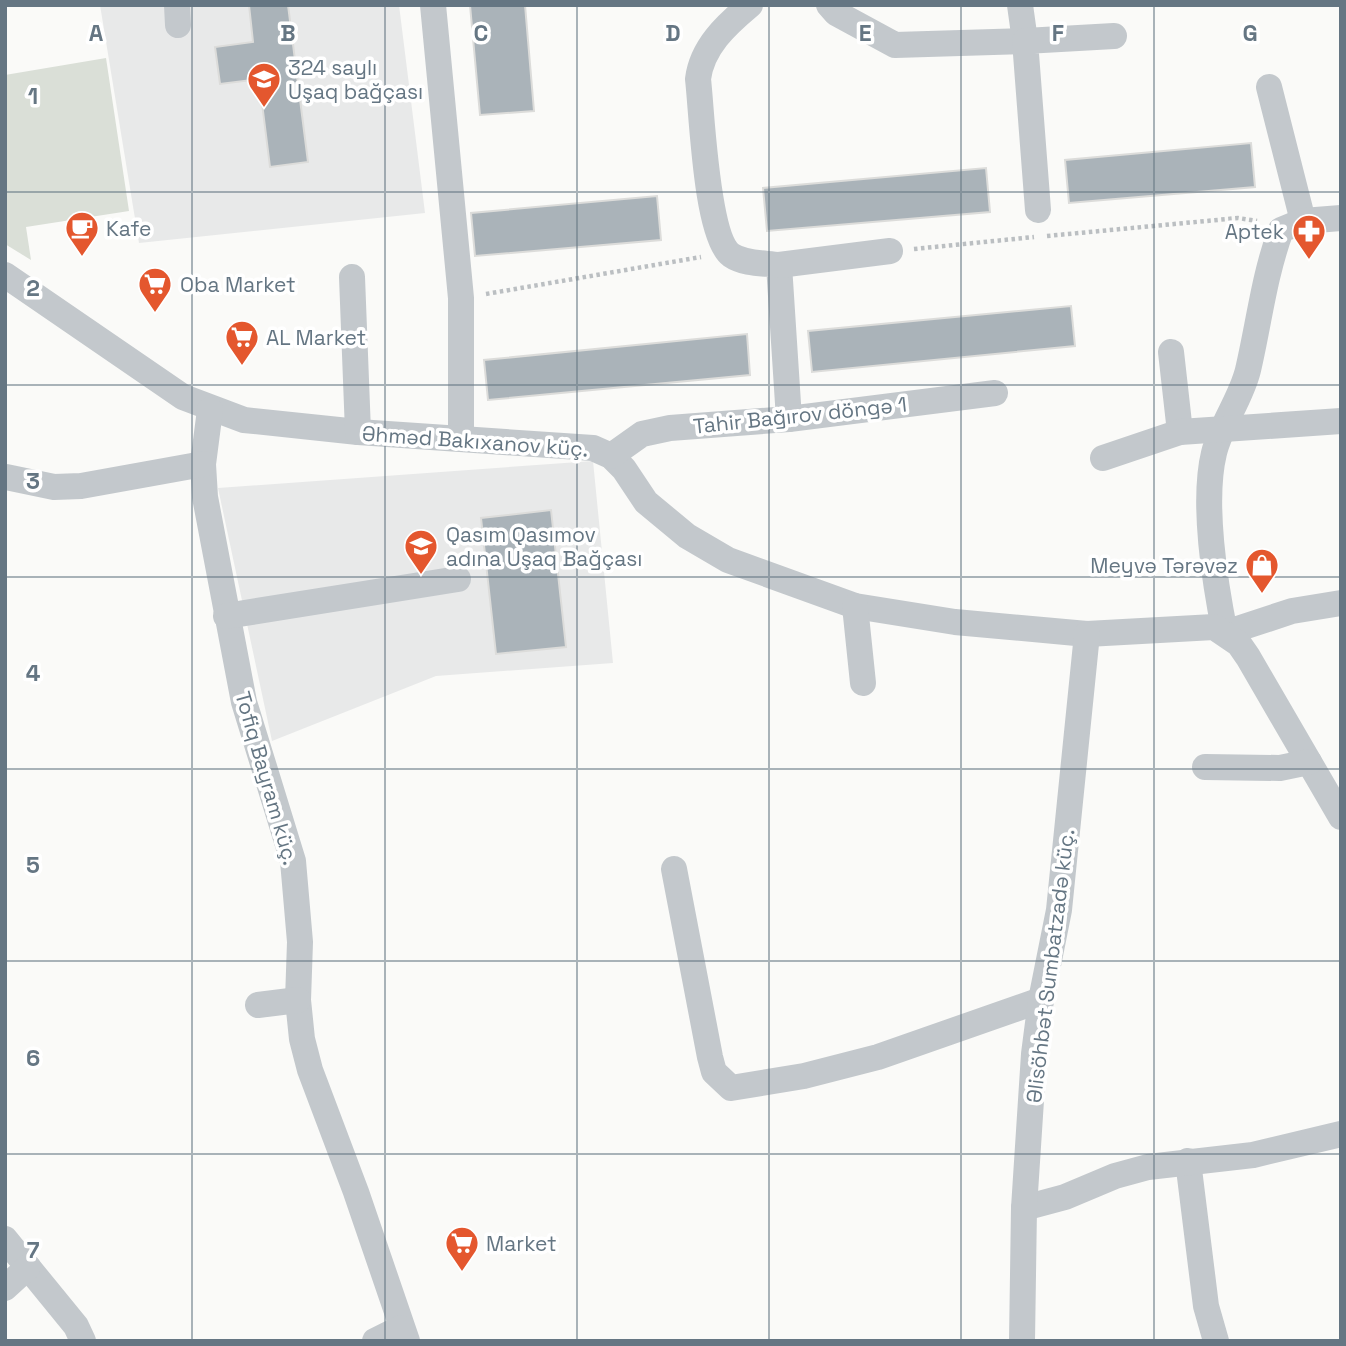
<svg xmlns="http://www.w3.org/2000/svg" width="1346" height="1346" font-family="'Space Grotesk',sans-serif">
  <rect width="100%" height="100%" fill="#fafaf8"/>
  <!-- built -->
  <g fill="#e8e9e9">
    <path d="M100,5H399L425,213L139,243Z"/>
    <path d="M593,461L613,663L436,676L272,741L218,488Z"/>
  </g>
  <!-- green -->
  <path fill="#dadfd7" d="M106,58L129,211L26,227L31,260L5,244V75Z"/>
  <!-- building -->
  <g fill="#aab3b9" stroke="#dcdcda" stroke-width="2">
    <path d="M249,5H288L308,162L270,167L259,79L220,84L215,47L253,42Z"/>
    <path d="M470,5H525L534,111L480,115Z"/>
    <path d="M1251,143L1255,187L1069,203L1065,160Z"/>
    <path d="M986,168L990,212L767,231L763,188Z"/>
    <path d="M657,196L661,240L475,256L471,213Z"/>
    <path d="M1071,306L1075,346L812,372L808,331Z"/>
    <path d="M747,334L750,375L488,400L484,360Z"/>
    <path d="M551,510L566,647L496,654L481,518Z"/>
  </g>
  <g fill="none" stroke-linecap="round" stroke-linejoin="round">
    <!-- path -->
    <g stroke="#bbbfc2" stroke-width="4.5" stroke-dasharray="3.5 3.5" stroke-linecap="butt">
      <path d="M1047,236L1238,218L1257,221"/>
      <path d="M914,249L1034,237"/>
      <path d="M486,294L701,257"/>
    </g>
    <!-- minor -->
    <g stroke="#c3c8cc" stroke-width="26">
      <path d="M177,5L178,25"/>
      <path d="M433,5L461,298V437"/>
      <path d="M750,5C726,25 702,47 698,79C702,113 706,236 731,255C744,264 764,263 779,265L789,419"/>
      <path d="M829,5L836,13L895,45L1025,41L1020,5"/>
      <path d="M1269,87L1303,221"/>
      <path d="M1038,210L1025,41L1114,36"/>
      <path d="M1341,218L1303,221L1281,230C1264,276 1259,323 1248,370C1241,399 1221,424 1214,453C1202,502 1215,584 1225,633L1292,611L1341,603"/>
      <path d="M779,265L890,251"/>
      <path d="M5,275L183,397L244,420L358,432L593,448L611,456L624,469L646,502L687,536L728,560L855,606L955,622L1087,634L1214,627L1239,644L1248,657L1341,817"/>
      <path d="M352,277L358,432"/>
      <path d="M1171,352L1180,432"/>
      <path d="M210,410L203,464L205,497L244,702L293,861L300,942L298,1000L302,1039L310,1070L356,1192L407,1341"/>
      <path d="M611,456L642,434L670,428L789,419L995,393"/>
      <path d="M1103,458L1180,432L1341,421"/>
      <path d="M6,477L54,487L81,486L203,464"/>
      <path d="M855,606L863,683"/>
      <path d="M226,616L458,579"/>
      <path d="M1205,767L1280,768L1309,762"/>
      <path d="M674,869L710,1057L714,1072L731,1088L804,1076L878,1057L1041,1000"/>
      <path d="M258,1005L298,1000"/>
      <path d="M1188,1161L1206,1306L1216,1341"/>
      <path d="M1024,1208L1065,1197L1115,1176L1148,1167L1253,1155L1341,1134"/>
      <path d="M5,1239L76,1326L83,1341"/>
      <path d="M5,1288L28,1267"/>
      <path d="M375,1341L401,1328"/>
      <path d="M1022,1341L1024,1208L1034,1054L1041,1000L1059,910L1087,634"/>
    </g>
  </g>
  <!-- grid -->
  <path fill="none" stroke="#657683" stroke-width="2" stroke-opacity="0.55" d="M192,5V1341M385,5V1341M577,5V1341M769,5V1341M961,5V1341M1154,5V1341M5,192H1341M5,385H1341M5,577H1341M5,769H1341M5,961H1341M5,1154H1341"/>
  <!-- icons -->
  <defs>
    <symbol id="school-pin" viewBox="-11 -11 22 30"><path d="M0 17L-7.5 6A9.5 9.5 0 1 1 7.5 6Z" fill="#e4572e" stroke="#fff"/><path d="M0-5L7-2L0 1L-7-2ZM-4 1L0 2.5L4 1V4Q0 6-4 4Z" fill="#fff"/></symbol>
    <symbol id="cafe-pin" viewBox="-11 -11 22 30"><path d="M0 17L-7.5 6A9.5 9.5 0 1 1 7.5 6Z" fill="#e4572e" stroke="#fff"/><path d="M-5.5-4.5H6V0H3Q3 3.5 0 3.5H-2.5Q-5.5 3.5-5.5 0ZM3-3.2v2h1.7v-2ZM-6 4.5H4V6H-6Z" fill="#fff"/></symbol>
    <symbol id="pharmacy-pin" viewBox="-11 -11 22 30"><path d="M0 17L-7.5 6A9.5 9.5 0 1 1 7.5 6Z" fill="#e4572e" stroke="#fff"/><path d="M-2-6h4v4h4v4h-4v4h-4v-4h-4v-4h4Z" fill="#fff"/></symbol>
    <symbol id="supermarket-pin" viewBox="-11 -11 22 30"><path d="M0 17L-7.5 6A9.5 9.5 0 1 1 7.5 6Z" fill="#e4572e" stroke="#fff"/><path d="M-6-5.5h2.5l.6 2H6L4.5 2H-2.5L-4.4-4H-6ZM-1.5 3.2a1.3 1.3 0 1 0 .1 0ZM3 3.2a1.3 1.3 0 1 0 .1 0Z" fill="#fff"/></symbol>
    <symbol id="shop-pin" viewBox="-11 -11 22 30"><path d="M0 17L-7.5 6A9.5 9.5 0 1 1 7.5 6Z" fill="#e4572e" stroke="#fff"/><path d="M-5-2.5h2.3a2.7 3.5 0 0 1 5.4 0H5L5.5 6h-11ZM-1.5-2.5h3a1.5 2.3 0 0 0-3 0Z" fill="#fff"/></symbol>
  </defs>
  <g fill-rule="evenodd">
    <use href="#school-pin" x="245" y="60" width="38" height="52"/>
    <use href="#cafe-pin" x="63" y="209" width="38" height="52"/>
    <use href="#pharmacy-pin" x="1290" y="212" width="38" height="52"/>
    <use href="#supermarket-pin" x="136" y="265" width="38" height="52"/>
    <use href="#supermarket-pin" x="223" y="318" width="38" height="52"/>
    <use href="#school-pin" x="402" y="527" width="38" height="52"/>
    <use href="#shop-pin" x="1243" y="546" width="38" height="52"/>
    <use href="#supermarket-pin" x="443" y="1224" width="38" height="52"/>
  </g>
  <g text-anchor="middle" dominant-baseline="central" stroke-width="7" stroke-linejoin="round" paint-order="stroke">
    <!-- poi labels -->
    <g font-size="21" fill="#657683" stroke="#fff" text-anchor="start">
      <text x="288" y="67">324 saylı<tspan x="288" dy="24">Uşaq bağçası</tspan></text>
      <text x="106" y="228">Kafe</text>
      <text x="1284" y="231" text-anchor="end">Aptek</text>
      <text x="180" y="284">Oba Market</text>
      <text x="266" y="337">AL Market</text>
      <text x="446" y="534">Qasım Qasımov<tspan x="446" dy="24">adına Uşaq Bağçası</tspan></text>
      <text x="1238" y="565" text-anchor="end">Meyvə Tərəvəz</text>
      <text x="486" y="1243">Market</text>
    </g>
    <!-- street labels -->
    <g font-size="21" fill="#657683" stroke="#fff">
      <text transform="translate(800 415) rotate(-6)">Tahir Bağırov döngə 1</text>
      <text transform="translate(475 441) rotate(4)">Əhməd Bakıxanov küç.</text>
      <text transform="translate(267 778) rotate(74)">Tofiq Bayram küç.</text>
      <text transform="translate(1050 966) rotate(-83)">Əlisöhbət Sumbatzadə küç.</text>
    </g>
  </g>
  <g font-size="23" text-anchor="middle" font-weight="bold" fill="#657683" stroke="#fff" stroke-width="7" stroke-linejoin="round" paint-order="stroke">
    <text x="96" y="41">A</text>
    <text x="288" y="41">B</text>
    <text x="481" y="41">C</text>
    <text x="673" y="41">D</text>
    <text x="865" y="41">E</text>
    <text x="1058" y="41">F</text>
    <text x="1250" y="41">G</text>
    <text x="33" y="104">1</text>
    <text x="33" y="296">2</text>
    <text x="33" y="489">3</text>
    <text x="33" y="681">4</text>
    <text x="33" y="873">5</text>
    <text x="33" y="1066">6</text>
    <text x="33" y="1258">7</text>
  </g>
  <!-- border -->
  <rect width="1346" height="1346" fill="none" stroke="#657683" stroke-width="14"/>
</svg>
